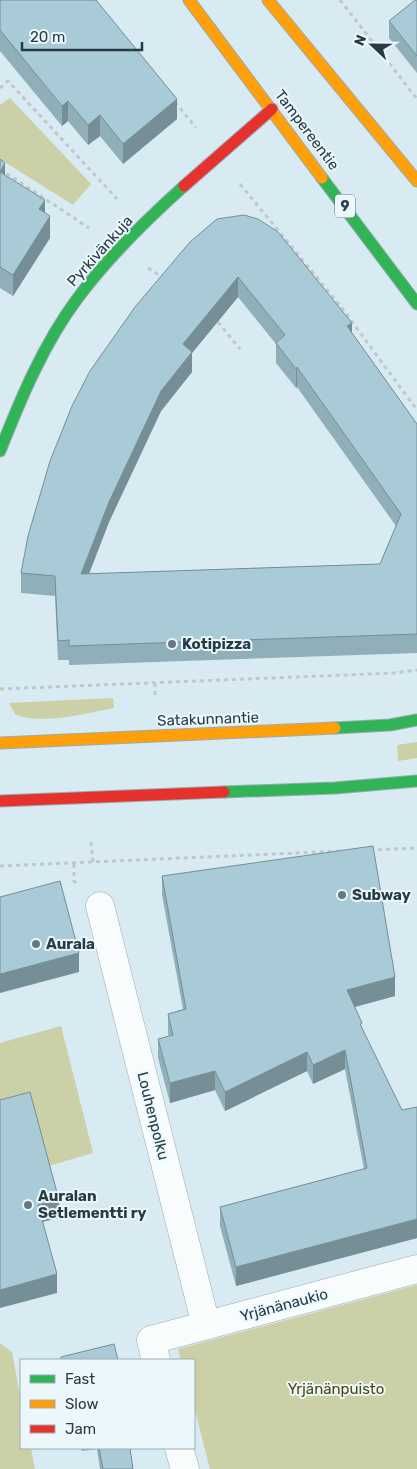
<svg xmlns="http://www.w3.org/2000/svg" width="417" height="1469" font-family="Rubik,sans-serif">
  <rect width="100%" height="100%" fill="#d8eaf2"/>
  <!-- green -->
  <g fill="#cbd0a6">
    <path d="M10,98L91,184L73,205L0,159V105Z"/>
    <path d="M113,698L114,708C86,713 41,726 15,714L9,703Z"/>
    <path d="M417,742V758L398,761L397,745Z"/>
    <path d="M61,1026L93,1153L45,1167L0,1119V1043Z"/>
    <path d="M417,1285V1469H210L194,1407V1360H181L178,1349Z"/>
    <path d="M0,1343L12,1352L21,1401V1448H31L35,1469H0Z"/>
  </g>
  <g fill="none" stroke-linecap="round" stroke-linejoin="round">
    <defs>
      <g id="street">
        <path d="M100,906L206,1325"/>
        <path d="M156,1360L151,1340L417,1269"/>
        <path d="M179,1448L185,1469"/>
      </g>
      <g id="fast">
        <path d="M322,178L417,304"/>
        <path d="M0,451C21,398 43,345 77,299C108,257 145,221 184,186"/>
        <path d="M335,728L390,725L417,720"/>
        <path d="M224,792L335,788L417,781"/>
      </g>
      <g id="slow">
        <path d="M189,0L322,178"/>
        <path d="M268,0L417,181"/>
        <path d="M0,743L335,728"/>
      </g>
      <g id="jam">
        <path d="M184,186L272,109"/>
        <path d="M0,801L224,792"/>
      </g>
    </defs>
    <!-- street casing -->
    <use href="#street" stroke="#99acb4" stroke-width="29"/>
    <!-- fast casing -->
    <use href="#fast" stroke="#99acb4" stroke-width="13"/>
    <!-- slow casing -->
    <use href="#slow" stroke="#99acb4" stroke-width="13"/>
    <!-- jam casing -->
    <use href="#jam" stroke="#99acb4" stroke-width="13"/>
    <!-- path -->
    <g stroke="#c0c8cc" stroke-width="3" stroke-dasharray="4 4" stroke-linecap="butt">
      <path d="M340,0L417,99"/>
      <path d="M0,88L8,81L117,199"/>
      <path d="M175,102L196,128"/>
      <path d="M0,169L89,228"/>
      <path d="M240,184L342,308L417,410"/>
      <path d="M148,268L164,278"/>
      <path d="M218,322L240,349"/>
      <path d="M155,683V698"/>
      <path d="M0,689L394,673L417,670"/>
      <path d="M91,842L93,863"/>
      <path d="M370,850L417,848"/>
      <path d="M74,864V881L76,883"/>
      <path d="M0,866L342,851"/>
    </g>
    <!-- street -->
    <use href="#street" stroke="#f9fcfd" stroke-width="28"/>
    <!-- fast -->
    <use href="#fast" stroke="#30b455" stroke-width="11"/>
    <!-- slow -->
    <use href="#slow" stroke="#ff9f0a" stroke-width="11"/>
    <!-- jam -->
    <use href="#jam" stroke="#e5322d" stroke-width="11"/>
  </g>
  <!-- wall -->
  <g fill="#90afb9" fill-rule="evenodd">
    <path d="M0,0L177,119L123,164L100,136L88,145L68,121L62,126L0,51Z"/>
    <path d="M417,0V73L389,38V21Z"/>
    <path d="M0,159L5,175L45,212L50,238L13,296L0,288Z"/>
    <path d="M190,242L352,333L417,424V653L69,665V660H58L55,596L21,593V573ZM238,297L276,344V363L296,388L297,387L396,526L380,564L89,574L109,522L161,411L192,372V353Z"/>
    <path d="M162,876L395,996L355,1007L362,1027L417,1238L236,1286L220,1226V1207L364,1169L345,1069L313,1084L307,1071L225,1111L215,1090L170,1103L158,1058V1039L169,1037L168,1033V1014L183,1009L162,895Z"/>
    <path d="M81,1448H130L133,1469H100L97,1449L82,1451Z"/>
  </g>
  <!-- shaded-wall -->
  <g fill="#768e96">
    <path d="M177,99V119L123,164V144Z"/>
    <path d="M68,101V121L62,126V106Z"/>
    <path d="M100,115V136L88,145V125Z"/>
    <path d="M5,163V184L0,172Z"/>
    <path d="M45,200V222L39,209Z"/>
    <path d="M50,216V238L13,296V275Z"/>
    <path d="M238,277V297L192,353V372L161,411L109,522L81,594V574L109,502L183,344Z"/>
    <path d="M352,323V342L347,326Z"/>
    <path d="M297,367V387L296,388V369Z"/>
    <path d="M79,953V972L0,993V974Z"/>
    <path d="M395,977V996L347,1009V990Z"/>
    <path d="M345,1050V1069L313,1084V1065Z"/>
    <path d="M307,1052V1071L225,1111V1092Z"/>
    <path d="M215,1071V1090L170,1103V1083Z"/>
    <path d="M59,1200V1218L38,1223V1205Z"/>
    <path d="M417,1219V1238L236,1286V1267Z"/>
    <path d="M57,1274V1293L0,1308V1290Z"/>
  </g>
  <!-- building -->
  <g fill="#a8cbd7" stroke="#768e96" fill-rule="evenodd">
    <path d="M0,0H96L177,99L123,144L100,115L88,125L68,101L62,106L0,30Z"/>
    <path d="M415,0H417V56L389,21Z"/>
    <path d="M0,159L5,163L0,172L45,200L39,209L50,216L13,275L0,267Z"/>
    <path d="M244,215L258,219L278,232L352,323L347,326L417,424V634L69,646V640L58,641L55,576L21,573L28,536L50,461L72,406L90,371L135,307L190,242L217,219ZM238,277L285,335L276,343L296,369L297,367L401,514L380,564L81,574L109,502L161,391L192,352L183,344Z"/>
    <path d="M373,846L395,977L347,990L362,1023L360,1024L402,1110L417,1107V1219L236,1267L220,1207L367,1168L345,1050L313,1065L307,1052L225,1092L215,1071L170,1083L158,1039L173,1035L168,1014L186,1009L162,876Z"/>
    <path d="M60,881L79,953L0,974V897Z"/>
    <path d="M30,1092L59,1200L38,1205L57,1274L0,1290V1100Z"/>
    <path d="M114,1344L118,1360H61V1357Z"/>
    <path d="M99,1448H130L133,1469H103Z"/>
  </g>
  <!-- markers -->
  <g fill="#647982" stroke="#ecf7fc" stroke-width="2">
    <circle cx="172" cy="644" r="5"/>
    <circle cx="342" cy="895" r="5"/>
    <circle cx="36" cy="944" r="5"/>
    <circle cx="28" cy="1205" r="5"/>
  </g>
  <g text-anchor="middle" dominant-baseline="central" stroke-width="4" stroke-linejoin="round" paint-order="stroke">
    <!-- shield labels -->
    <rect fill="#ecf7fc" stroke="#61747c" stroke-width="1" x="335" y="194.5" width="20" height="23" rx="4"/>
    <g font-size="14" font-weight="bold" fill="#253c45">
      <text x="345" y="206">9</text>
    </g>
    <!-- street labels -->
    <g font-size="15" fill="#253c45" stroke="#ecf7fc">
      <text transform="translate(307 130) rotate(53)">Tampereentie</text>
      <text transform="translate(100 251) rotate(-48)">Pyrkivänkuja</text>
      <text transform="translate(208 719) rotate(-2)">Satakunnantie</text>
      <text transform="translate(153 1116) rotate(76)">Louhenpolku</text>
      <text transform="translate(284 1305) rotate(-15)">Yrjänänaukio</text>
    </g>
    <!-- poi labels -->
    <g font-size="15" font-weight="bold" fill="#253c45" stroke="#ecf7fc" text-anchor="start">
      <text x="182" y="644">Kotipizza</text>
      <text x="352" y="895">Subway</text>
      <text x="46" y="944">Aurala</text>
      <text x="38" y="1196">Auralan<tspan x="38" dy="17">Setlementti ry</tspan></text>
    </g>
    <!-- park labels -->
    <g font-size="15" fill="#4d490b" stroke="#ecf7fc">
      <text x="336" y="1389">Yrjänänpuisto</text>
    </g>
  </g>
  <!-- legend -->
  <rect x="20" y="1359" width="175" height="90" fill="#ecf7fc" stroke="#9cacb3"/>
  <rect x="30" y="1375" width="25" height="8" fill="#30b455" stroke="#9cacb3"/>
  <text x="65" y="1384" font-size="15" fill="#253c45">Fast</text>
  <rect x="30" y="1400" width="25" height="8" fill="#ff9f0a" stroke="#9cacb3"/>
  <text x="65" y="1409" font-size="15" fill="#253c45">Slow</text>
  <rect x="30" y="1425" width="25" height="8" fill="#e5322d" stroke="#9cacb3"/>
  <text x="65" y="1434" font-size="15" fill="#253c45">Jam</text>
  <!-- north arrow -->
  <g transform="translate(372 45) rotate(292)" stroke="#ecf7fc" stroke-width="4" paint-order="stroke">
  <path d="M0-4L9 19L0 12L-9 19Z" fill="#253c45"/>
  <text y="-8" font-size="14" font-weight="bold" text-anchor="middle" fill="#253c45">N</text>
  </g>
  <!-- scale -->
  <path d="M22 42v8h120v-8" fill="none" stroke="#253c45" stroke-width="2.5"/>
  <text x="30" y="42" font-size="15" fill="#253c45" stroke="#ecf7fc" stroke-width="4" paint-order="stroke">20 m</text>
</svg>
